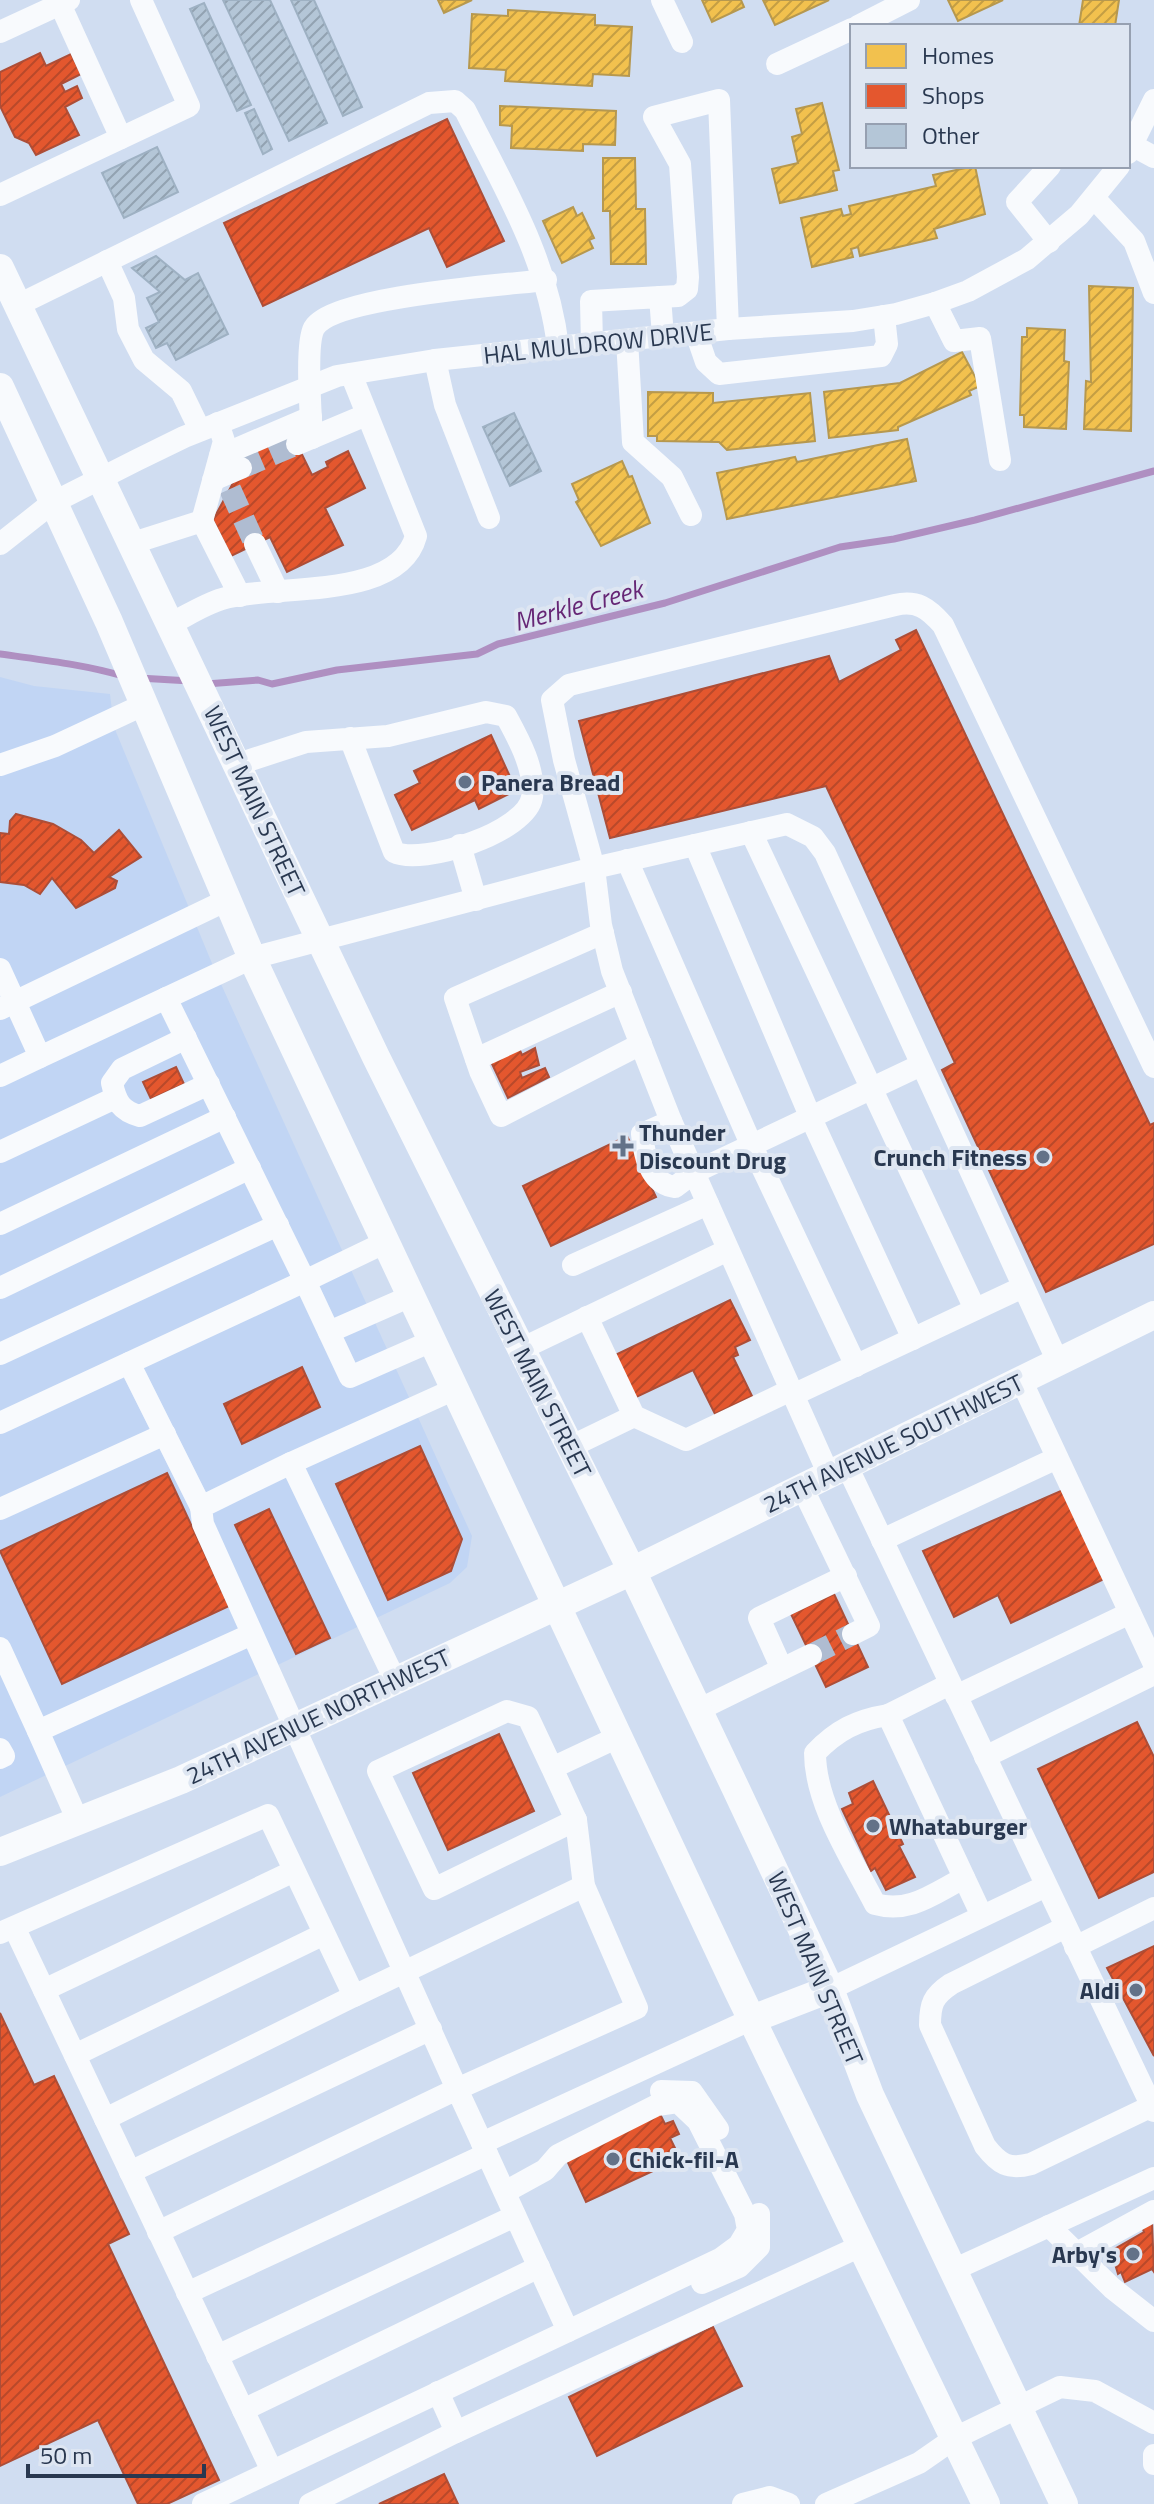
<svg xmlns="http://www.w3.org/2000/svg" width="1154" height="2504" font-family="'Titillium Web',sans-serif">
  <defs>
    <pattern id="homes-hatch" width="6" height="6" patternUnits="userSpaceOnUse" patternTransform="scale(2)"><rect width="6" height="6" fill="#f2c14e"/><path d="M-1 1l2-2M0 6l6-6M5 7l2-2" fill="none" stroke="#c49e43"/></pattern>
    <pattern id="shops-hatch" width="6" height="6" patternUnits="userSpaceOnUse" patternTransform="scale(2)"><rect width="6" height="6" fill="#e4572e"/><path d="M-1 1l2-2M0 6l6-6M5 7l2-2" fill="none" stroke="#b9492a"/></pattern>
    <pattern id="building-hatch" width="6" height="6" patternUnits="userSpaceOnUse" patternTransform="scale(2)"><rect width="6" height="6" fill="#b4c6d7"/><path d="M-1 1l2-2M0 6l6-6M5 7l2-2" fill="none" stroke="#92a2b1"/></pattern>
  </defs>
  <rect width="100%" height="100%" fill="#d0ddf1"/>
  <!-- built -->
  <path fill="#c1d5f4" d="M0,677L34,686L110,694L114,727L216,973L472,1536L467,1567L450,1583L0,1797Z"/>
  <!-- homes -->
  <g fill="url(#homes-hatch)" stroke="#b6984f" stroke-width="2">
    <path d="M438,0H472L444,13Z"/>
    <path d="M702,0H741L744,7L712,22Z"/>
    <path d="M763,0H829L775,25Z"/>
    <path d="M948,0H1003L958,21Z"/>
    <path d="M1083,0H1119L1115,26H1079Z"/>
    <path d="M508,10L595,15V25L632,27L629,76L593,74L592,86L505,81L506,70L469,68L472,14L508,16Z"/>
    <path d="M822,103L839,170L833,171L837,190L780,203L772,169L798,163L792,137L802,134L796,109Z"/>
    <path d="M500,106L616,111L615,145L583,144V151L511,148L512,126L500,125Z"/>
    <path d="M603,158H635L636,209H645L646,264H611L610,211H603Z"/>
    <path d="M975,166L985,214L934,229L937,238L860,256L858,247L851,249L853,257L812,267L801,218L841,209L843,216L851,214L849,206L936,186L933,175Z"/>
    <path d="M573,207L577,216L582,213L594,238L589,240L593,248L562,263L543,221Z"/>
    <path d="M1089,286L1133,288L1131,431L1084,429L1086,381L1091,382Z"/>
    <path d="M1027,328L1065,330L1064,361L1069,362L1066,429L1024,427V415H1020L1022,337H1027Z"/>
    <path d="M962,352L980,386L969,391L971,395L898,427V430L829,438L824,392L900,383Z"/>
    <path d="M648,392L713,393V403L810,393L815,441L727,450L719,442L657,441V436H648Z"/>
    <path d="M907,439L916,481L727,519L717,473L795,457L797,462Z"/>
    <path d="M622,461L629,477L632,476L650,523L601,546L576,502L579,500L572,484Z"/>
  </g>
  <!-- shops -->
  <g fill="url(#shops-hatch)" stroke="#ac4e38" stroke-width="2">
    <path d="M40,53L46,66L71,54L81,74L61,84L65,92L77,86L82,98L65,107L79,135L36,155L29,143L15,137L0,106V72Z"/>
    <path d="M447,119L504,241L447,267L429,228L263,306L224,223Z"/>
    <path d="M289,428L312,475L328,467L326,462L348,451L365,488L325,508L343,545L287,572L270,537L231,556L213,520L253,446Z"/>
    <path d="M916,630L1150,1125L1154,1123V1244L1046,1292L942,1070L955,1063L826,786L610,838L579,721L829,656L839,682L901,650L896,640Z"/>
    <path d="M491,735L512,781L505,785L509,794L479,809L475,800L412,830L395,795L420,783L414,771Z"/>
    <path d="M16,814L53,824L81,840L94,853L119,830L141,857L109,877L117,881L115,888L76,908L52,878L40,894L24,885L0,882V833L9,834L10,821Z"/>
    <path d="M513,1035L522,1055L535,1048L539,1065L520,1072L522,1078L545,1068L549,1077L508,1098L485,1049Z"/>
    <path d="M176,1067L184,1084L151,1099L143,1082Z"/>
    <path d="M627,1136L656,1197L551,1246L523,1186Z"/>
    <path d="M730,1300L750,1340L735,1347L738,1355L733,1357L752,1396L715,1414L693,1370L630,1400L609,1358Z"/>
    <path d="M302,1367L320,1407L242,1444L224,1404Z"/>
    <path d="M420,1446L462,1539L451,1571L388,1600L336,1484Z"/>
    <path d="M167,1473L229,1606L62,1684L0,1551Z"/>
    <path d="M1063,1490L1104,1579L1011,1623L998,1595L954,1617L923,1551Z"/>
    <path d="M269,1509L330,1638L296,1654L235,1525Z"/>
    <path d="M834,1594L868,1667L826,1687L791,1614Z"/>
    <path d="M1137,1722L1154,1757V1872L1099,1898L1038,1769Z"/>
    <path d="M499,1734L534,1811L448,1850L413,1773Z"/>
    <path d="M873,1781L903,1844L899,1846L915,1877L886,1890L875,1868L871,1871L842,1809L853,1804L849,1793Z"/>
    <path d="M1154,1946V2056L1107,1968Z"/>
    <path d="M0,2013L34,2085L54,2076L129,2234L108,2244L219,2480L167,2504H138L98,2420L0,2466Z"/>
    <path d="M658,2110L665,2124L673,2121L679,2134L670,2138L677,2152L650,2164L653,2171L586,2202L564,2154Z"/>
    <path d="M1152,2222L1154,2272L1152,2269L1125,2282L1121,2272L1118,2274L1111,2251L1144,2232L1142,2227Z"/>
    <path d="M713,2327L742,2386L597,2456L569,2397Z"/>
    <path d="M444,2474L458,2504H379Z"/>
  </g>
  <g fill="none" stroke-linecap="round" stroke-linejoin="round">
    <!-- stream -->
    <g stroke="#af8fc1" stroke-width="7">
      <path d="M0,654C42,660 82,664 123,676"/>
      <path d="M139,678L190,681"/>
      <path d="M206,684L258,680L272,684L337,670L477,654L498,644L665,603L840,547L894,539L975,520L1154,471"/>
    </g>
  </g>
  <!-- building -->
  <g fill="url(#building-hatch)" stroke="#9eb1c3" stroke-width="2">
    <path d="M223,0H270L327,123L289,141Z"/>
    <path d="M291,0H314L362,107L343,116Z"/>
    <path d="M204,3L251,105L237,111L190,9Z"/>
    <path d="M254,109L272,149L263,154L245,113Z"/>
    <path d="M157,147L178,192L124,218L102,173Z"/>
    <path d="M156,256L185,280L198,273L228,334L176,360L167,343L156,348L146,328L159,322L147,298L160,292L132,268Z"/>
    <path d="M514,413L541,471L510,486L483,427Z"/>
  </g>
  <g fill="none" stroke-linecap="round" stroke-linejoin="round">
    <!-- minor-tunnel -->
    <g stroke="#afbcd1" stroke-width="22" stroke-dasharray="22 11" stroke-linecap="butt">
      <path d="M241,468L297,444"/>
      <path d="M230,489L255,544"/>
      <path d="M811,1655L853,1634"/>
    </g>
    <!-- minor -->
    <g stroke="#f8fafd" stroke-width="22">
      <path d="M662,0L682,42"/>
      <path d="M60,4L121,138"/>
      <path d="M858,26L909,0"/>
      <path d="M0,32L69,0"/>
      <path d="M777,64L852,29"/>
      <path d="M1128,143L1154,157"/>
      <path d="M1128,153L1154,100"/>
      <path d="M0,195L189,106L141,0"/>
      <path d="M1094,198L1134,241L1154,293"/>
      <path d="M1049,242L1017,202L1050,166"/>
      <path d="M107,261L124,298L128,329L144,360L181,391L200,430"/>
      <path d="M660,297L678,296L687,289L688,277L680,164L654,117L719,100L728,329"/>
      <path d="M935,303L954,341L980,338L1000,460"/>
      <path d="M18,305L429,103L455,101L465,110C504,187 548,260 558,347"/>
      <path d="M696,333L706,362L719,374L881,356L887,344L884,316"/>
      <path d="M627,340L633,442L672,477L691,515"/>
      <path d="M592,344L591,301L660,297L663,336"/>
      <path d="M435,360L445,405L489,518"/>
      <path d="M312,438C311,415 305,345 314,328C333,296 505,285 546,280"/>
      <path d="M297,444L366,415"/>
      <path d="M220,456L311,417"/>
      <path d="M213,480L241,468"/>
      <path d="M202,521L224,441L218,423"/>
      <path d="M133,543L202,521L240,596"/>
      <path d="M0,544L52,503L137,460L184,437L337,376L435,360L728,329L853,321L896,314L935,303L968,291L1027,259L1079,215L1119,166"/>
      <path d="M255,544L278,592"/>
      <path d="M172,623C188,615 205,604 222,599C274,583 398,602 416,536L351,374"/>
      <path d="M238,764L306,742L388,736L486,712L506,716C518,738 536,770 532,797C527,832 422,866 394,852L350,738"/>
      <path d="M0,765L55,746L143,705"/>
      <path d="M751,832L975,1309"/>
      <path d="M460,845L476,900"/>
      <path d="M695,845L810,1116L913,1339"/>
      <path d="M627,860L751,1144L856,1366"/>
      <path d="M603,933L455,998L480,1071L501,1116L641,1044"/>
      <path d="M0,969L40,1057L252,958L594,868L787,824L813,837L825,853L1058,1362"/>
      <path d="M0,1009L227,900"/>
      <path d="M186,1038L122,1069L112,1083C116,1102 121,1111 140,1116L209,1084"/>
      <path d="M476,1059L621,992"/>
      <path d="M0,1076L40,1057"/>
      <path d="M671,1121L642,1134C644,1155 650,1184 675,1187L695,1172L921,1065"/>
      <path d="M0,1152L115,1098"/>
      <path d="M0,1224L225,1117"/>
      <path d="M386,1242L305,1281L350,1377L432,1341"/>
      <path d="M573,1265L708,1204"/>
      <path d="M0,1288L250,1168"/>
      <path d="M329,1332L411,1296"/>
      <path d="M521,1349L728,1250"/>
      <path d="M0,1354L278,1225"/>
      <path d="M129,1363L201,1507"/>
      <path d="M1021,1380L1154,1664"/>
      <path d="M793,1395L1023,1287"/>
      <path d="M634,1416L686,1440L791,1390"/>
      <path d="M0,1423L305,1281L166,998"/>
      <path d="M570,1447L634,1416L587,1317"/>
      <path d="M291,1463L201,1507L203,1524L457,2089L637,2008L584,1886L576,1820"/>
      <path d="M847,1466L1154,2111"/>
      <path d="M829,1475L671,1121L612,971L601,925L594,868L564,760L552,700L569,685L895,605C917,600 928,608 943,625L1154,1067"/>
      <path d="M802,1487L869,1626L853,1634"/>
      <path d="M0,1509L165,1434"/>
      <path d="M882,1540L1057,1458"/>
      <path d="M0,1648L38,1731"/>
      <path d="M782,1669L759,1618L846,1576"/>
      <path d="M395,1680L291,1463L455,1389"/>
      <path d="M950,1684L888,1715L982,1916"/>
      <path d="M956,1696L1130,1613"/>
      <path d="M698,1710L811,1655"/>
      <path d="M888,1715C857,1720 837,1730 815,1753C815,1804 852,1859 875,1904C910,1914 934,1893 964,1878"/>
      <path d="M0,1749L4,1756L0,1758"/>
      <path d="M985,1757L1154,1674"/>
      <path d="M552,1768L576,1820L434,1889L378,1771L507,1711L528,1717L552,1768L618,1737"/>
      <path d="M78,1821L38,1731L252,1634"/>
      <path d="M1066,1927L951,1984C933,1996 930,2004 930,2025L985,2146C999,2164 1008,2170 1031,2164L1152,2106"/>
      <path d="M15,1929L272,2471"/>
      <path d="M0,1933L268,1815L354,1996L584,1886"/>
      <path d="M1075,1947L1154,1908"/>
      <path d="M830,1989L1046,1886"/>
      <path d="M44,1990L294,1871"/>
      <path d="M75,2055L324,1934"/>
      <path d="M661,2091L692,2092L718,2129"/>
      <path d="M105,2119L354,1996"/>
      <path d="M130,2172L431,2029"/>
      <path d="M505,2192L545,2170L558,2155L657,2105L678,2102L698,2121L745,2214L748,2230L739,2245L720,2259L568,2331"/>
      <path d="M1049,2226L1112,2288L1154,2321"/>
      <path d="M158,2232L457,2089L482,2143"/>
      <path d="M1077,2253L1154,2211"/>
      <path d="M953,2270L1154,2178"/>
      <path d="M702,2283L739,2267L759,2247V2214"/>
      <path d="M187,2293L487,2154"/>
      <path d="M217,2356L515,2216"/>
      <path d="M438,2392L456,2432"/>
      <path d="M243,2410L539,2267"/>
      <path d="M1154,2455V2464"/>
      <path d="M203,2504L568,2331L482,2143L752,2019"/>
      <path d="M310,2504L456,2432L863,2245"/>
      <path d="M743,2504L770,2497L789,2504"/>
      <path d="M826,2504L919,2463L955,2438L1060,2387L1095,2391L1154,2423"/>
    </g>
    <!-- major -->
    <g stroke="#f8fafd" stroke-width="28">
      <path d="M0,268L376,1057L632,1571L736,1789L830,1989L870,2095L1064,2504"/>
      <path d="M0,387L109,622L252,958L737,1989L986,2504"/>
      <path d="M0,1852L181,1780L632,1571L1154,1315"/>
      <path d="M752,2019L830,1989"/>
    </g>
  </g>
  <!-- markers -->
  <g fill="#637288" stroke="#dee6f2" stroke-width="3">
    <circle cx="465" cy="782" r="8"/>
    <path d="M619 1134h8v8h8v8h-8v8h-8v-8h-8v-8h8z"/>
    <circle cx="1043" cy="1157" r="8"/>
    <circle cx="873" cy="1826" r="8"/>
    <circle cx="1136" cy="1990" r="8"/>
    <circle cx="613" cy="2159" r="8"/>
    <circle cx="1133" cy="2254" r="8"/>
  </g>
  <g text-anchor="middle" dominant-baseline="central" stroke-width="8" stroke-linejoin="round" paint-order="stroke">
    <!-- street labels -->
    <g font-size="24" fill="#293850" stroke="#dee6f2">
      <text transform="translate(598 343) rotate(-6)">HAL MULDROW DRIVE</text>
      <text transform="translate(255 801) rotate(65)">WEST MAIN STREET</text>
      <text transform="translate(538 1383) rotate(63)">WEST MAIN STREET</text>
      <text transform="translate(893 1443) rotate(-26)">24TH AVENUE SOUTHWEST</text>
      <text transform="translate(318 1716) rotate(-25)">24TH AVENUE NORTHWEST</text>
      <text transform="translate(816 1968) rotate(67)">WEST MAIN STREET</text>
    </g>
    <!-- poi labels -->
    <g font-size="24" font-weight="bold" fill="#293850" stroke="#dee6f2" text-anchor="start">
      <text x="481" y="782">Panera Bread</text>
      <text x="639" y="1132">Thunder<tspan x="639" dy="28">Discount Drug</tspan></text>
      <text x="1027" y="1157" text-anchor="end">Crunch Fitness</text>
      <text x="889" y="1826">Whataburger</text>
      <text x="1120" y="1990" text-anchor="end">Aldi</text>
      <text x="629" y="2159">Chick-fil-A</text>
      <text x="1117" y="2254" text-anchor="end">Arby's</text>
    </g>
    <!-- water labels -->
    <g font-size="26" font-style="italic" fill="#662675" stroke="#dee6f2">
      <text transform="translate(578 605) rotate(-15)">Merkle Creek</text>
    </g>
  </g>
  <!-- legend -->
  <rect x="850" y="24" width="280" height="144" fill="#dee6f2" stroke="#96a0b1" stroke-width="2"/>
  <rect x="866" y="44" width="40" height="24" fill="#f2c14e" stroke="#96a0b1" stroke-width="2"/>
  <text x="922" y="64" font-size="24" fill="#293850">Homes</text>
  <rect x="866" y="84" width="40" height="24" fill="#e4572e" stroke="#96a0b1" stroke-width="2"/>
  <text x="922" y="104" font-size="24" fill="#293850">Shops</text>
  <rect x="866" y="124" width="40" height="24" fill="#b4c6d7" stroke="#96a0b1" stroke-width="2"/>
  <text x="922" y="144" font-size="24" fill="#293850">Other</text>
  <!-- scale -->
  <path d="M28 2464v12h176v-12" fill="none" stroke="#293850" stroke-width="4"/>
  <text x="40" y="2464" font-size="24" fill="#293850" stroke="#dee6f2" stroke-width="6" paint-order="stroke">50 m</text>
</svg>
